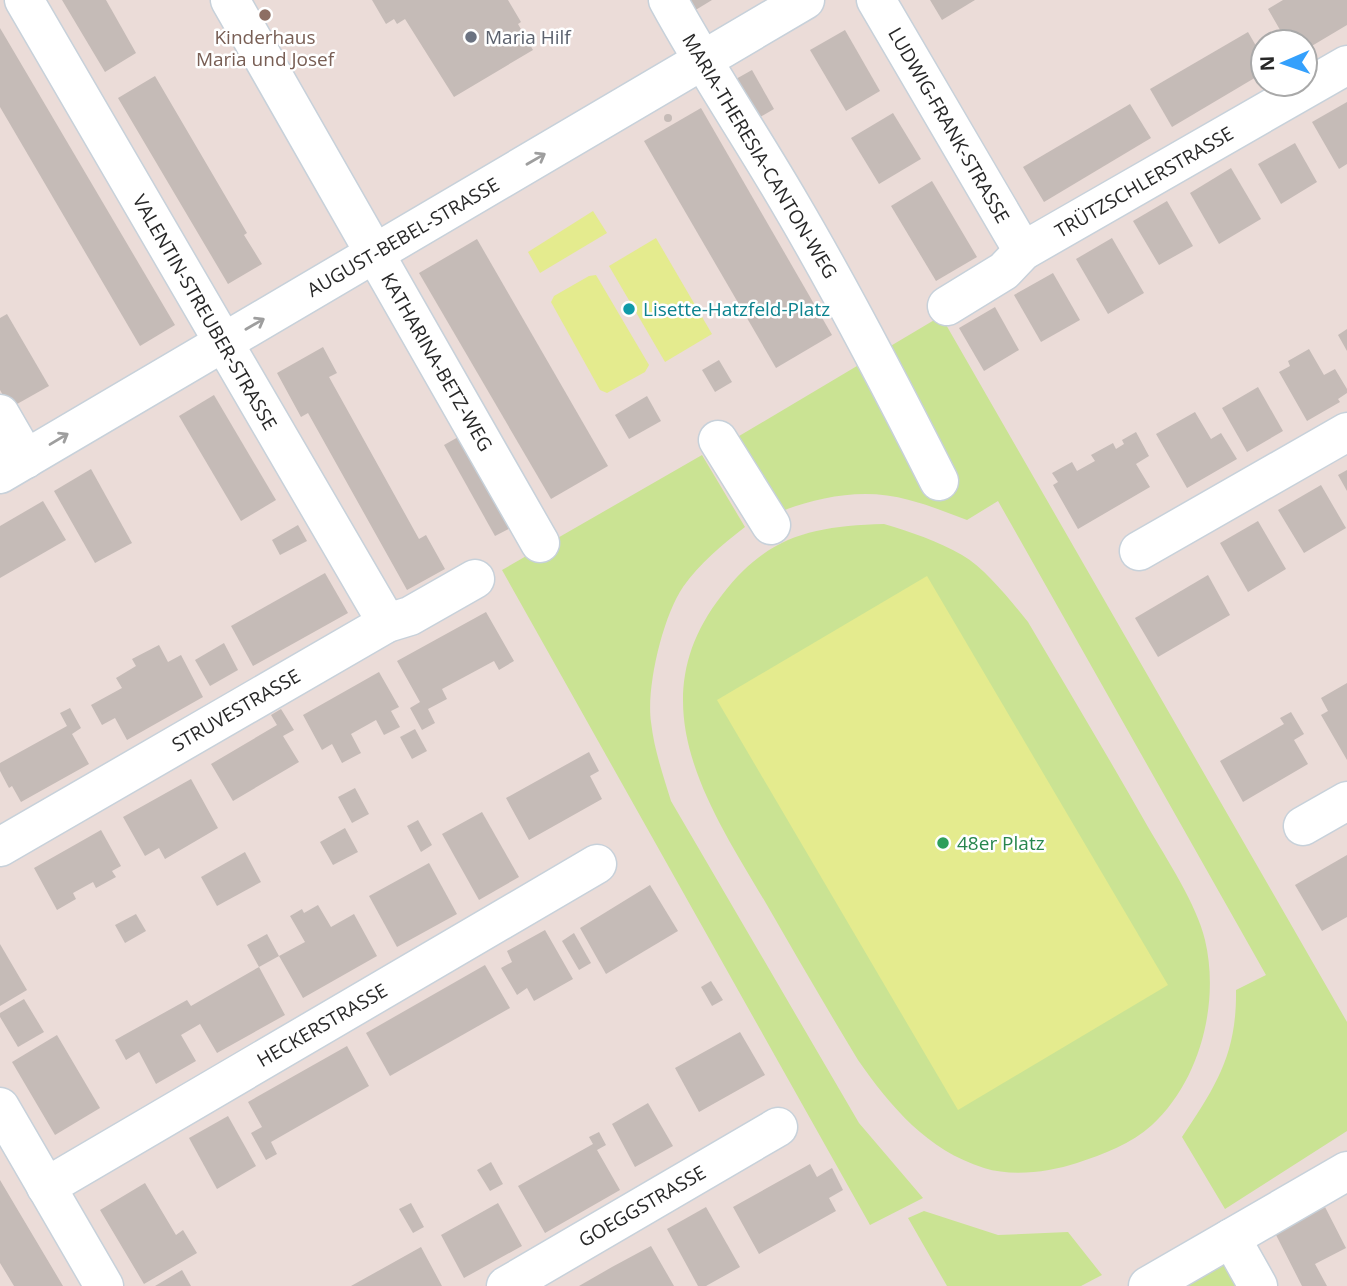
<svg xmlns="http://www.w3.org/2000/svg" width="1347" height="1286" font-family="'Open Sans',sans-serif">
  <rect width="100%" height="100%" fill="#ebdcd8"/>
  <!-- green -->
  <g fill="#cae393">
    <path d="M941,316L1347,1022V1131L1225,1209L1182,1137C1216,1086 1237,1054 1236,990L1266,975L998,501L967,520C948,513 929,505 909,500C863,487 817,497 774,514L729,442Z"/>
    <path d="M702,455L745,527C722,545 700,563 683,587C663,616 646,687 651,722C654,749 663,775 671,801L859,1123L923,1198L870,1225L502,570Z"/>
    <path d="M884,524C911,532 938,541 962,555C986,569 1010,600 1028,622C1068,690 1109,758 1148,827C1166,858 1197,905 1205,940C1220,1003 1200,1081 1152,1125C1131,1144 1104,1154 1077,1163C1049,1172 1013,1177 984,1168C927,1150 891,1107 858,1060C827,1009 797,957 767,905C709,807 637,703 722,595C767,536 812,526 884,524Z"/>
    <path d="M924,1211L998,1235L1068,1232L1102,1275L1081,1286H947L908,1218Z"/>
    <path d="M1223,1263L1236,1286H1181Z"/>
  </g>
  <!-- pitch -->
  <g fill="#e4eb8e">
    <path d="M593,211L607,233L540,273L528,252Z"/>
    <path d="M656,238L712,334L665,362L609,266Z"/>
    <path d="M596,275L649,365L645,372L607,393L600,390L551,302L554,296L589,276Z"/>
    <path d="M927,576L1168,985L958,1110L717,700Z"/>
  </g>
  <!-- building -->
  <g fill="#c5bbb7">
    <path d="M62,0H106L136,53L105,72Z"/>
    <path d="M372,0H508L521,22L518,24L533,50L454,97L405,19L397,24L394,19L386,24Z"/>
    <path d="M680,0H712L689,14Z"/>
    <path d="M930,0H975L942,20Z"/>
    <path d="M1283,0H1347V25L1305,50V42H1287L1268,9Z"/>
    <path d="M0,28L175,325L140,346L0,107Z"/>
    <path d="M845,30L880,91L846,111L810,50Z"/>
    <path d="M1248,32L1263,58V73L1172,127L1150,89Z"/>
    <path d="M752,70L774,109L750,123L727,84Z"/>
    <path d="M155,76L247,233L244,235L262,264L228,284L118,98Z"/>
    <path d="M1347,102V164L1339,169L1312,122Z"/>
    <path d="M1130,104L1151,138L1044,202L1023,167Z"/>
    <path d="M701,108L832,335L776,368L644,141Z"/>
    <path d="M893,113L921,159L879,184L851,138Z"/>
    <circle cx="668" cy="118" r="4"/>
    <path d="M1295,143L1317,182L1281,204L1258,164Z"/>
    <path d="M1231,168L1261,219L1219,244L1190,193Z"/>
    <path d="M932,181L977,257L936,281L891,206Z"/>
    <path d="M1167,201L1193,246L1159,265L1133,221Z"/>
    <path d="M1112,238L1144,293L1108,314L1076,259Z"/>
    <path d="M477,239L608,466L551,499L419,273Z"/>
    <path d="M1053,273L1080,320L1041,342L1014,295Z"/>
    <path d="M995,307L1019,350L984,371L959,328Z"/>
    <path d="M7,314L49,386L10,408L0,390V318Z"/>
    <path d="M1347,329V351L1338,335Z"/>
    <path d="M323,347L337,373L329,377L419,539L426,535L445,569L407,590L308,413L301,417L277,373Z"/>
    <path d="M1309,349L1324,375L1335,369L1347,389V393L1338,399L1340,402L1307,421L1279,372L1290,366L1288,361Z"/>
    <path d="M719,360L732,382L715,392L702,370Z"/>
    <path d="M1258,387L1283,431L1247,452L1222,408Z"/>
    <path d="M214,395L276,500L241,521L179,416Z"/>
    <path d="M647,396L661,421L629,439L615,415Z"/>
    <path d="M1195,412L1211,439L1221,433L1237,459L1187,488L1156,434Z"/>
    <path d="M469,431L520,523L495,536L444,445Z"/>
    <path d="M1136,432L1149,456L1136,464L1150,487L1078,529L1053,485L1058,482L1052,473L1072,462L1077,471L1095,461L1091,455L1113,443L1116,449L1124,444L1122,440Z"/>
    <path d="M91,469L132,543L95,563L54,491Z"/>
    <path d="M1347,470V491L1338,475Z"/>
    <path d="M1321,485L1346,528L1304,553L1278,510Z"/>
    <path d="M43,501L66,540L0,578V526Z"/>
    <path d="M1258,521L1286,569L1248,592L1220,543Z"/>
    <path d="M298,525L307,541L280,555L272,540Z"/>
    <path d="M325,573L348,613L253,666L231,626Z"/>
    <path d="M1208,575L1230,615L1158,657L1135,618Z"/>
    <path d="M486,612L514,661L499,670L494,661L442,689L447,699L428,709L435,723L422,730L410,708L420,702L397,661Z"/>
    <path d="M224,643L238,670L210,686L195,660Z"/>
    <path d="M159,645L168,662L181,655L203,697L127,740L115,718L102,725L91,705L122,688L116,678L136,666L132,659Z"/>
    <path d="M379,672L399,707L391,711L400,727L384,735L376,720L351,734L361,753L342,763L332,744L322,750L303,715Z"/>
    <path d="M1347,683V760L1321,715L1328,711L1321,698Z"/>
    <path d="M70,708L81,728L72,734L89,764L21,802L12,786L9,788L0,771V763L67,726L60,713Z"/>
    <path d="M281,709L294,730L283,736L299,762L233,801L211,764L277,725L271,715Z"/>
    <path d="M1291,712L1304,734L1294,740L1308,764L1243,802L1220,761L1284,724L1280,718Z"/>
    <path d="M415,729L427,751L412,759L400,737Z"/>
    <path d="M589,752L599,771L590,776L602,799L529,840L506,798Z"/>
    <path d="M191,779L218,828L165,859L159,848L145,856L123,817Z"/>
    <path d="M355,788L369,814L352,823L338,797Z"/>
    <path d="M482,812L519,877L479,900L442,834Z"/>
    <path d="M418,820L432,845L421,852L407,826Z"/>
    <path d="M345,828L358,852L333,865L320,842Z"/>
    <path d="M101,830L121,866L112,871L116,877L96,888L93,882L73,893L76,899L57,910L34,868Z"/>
    <path d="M245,852L261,882L217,906L201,877Z"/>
    <path d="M1347,855V917L1322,931L1295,885Z"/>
    <path d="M429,863L457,914L397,947L369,896Z"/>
    <path d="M650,885L678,931L606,974L580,928Z"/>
    <path d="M318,905L331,927L354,914L377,956L303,998L279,956L305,942L290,916L302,909L304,913Z"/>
    <path d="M136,914L146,931L125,943L115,925Z"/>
    <path d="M545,930L573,979L534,1001L527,988L517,995L501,968L512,962L507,951Z"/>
    <path d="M574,933L591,963L579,970L562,941Z"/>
    <path d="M267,934L279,956L259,967L247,945Z"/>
    <path d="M0,944L27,990L0,1006Z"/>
    <path d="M485,965L510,1008L390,1076L366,1033Z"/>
    <path d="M259,967L285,1015L217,1053L200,1024L181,1035L196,1061L156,1084L139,1052L126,1060L115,1040L187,1000L191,1006Z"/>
    <path d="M711,981L723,1000L712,1006L701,987Z"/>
    <path d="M24,999L44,1032L18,1047L0,1017V1013Z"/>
    <path d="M740,1032L765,1075L699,1112L675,1068Z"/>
    <path d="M57,1035L100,1108L55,1135L12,1062Z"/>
    <path d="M347,1046L369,1086L271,1142L277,1154L266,1160L251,1133L262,1127L248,1102Z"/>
    <path d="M648,1103L673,1146L635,1167L612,1124Z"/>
    <path d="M228,1116L256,1166L217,1189L189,1138Z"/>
    <path d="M599,1132L606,1145L597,1150L620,1190L545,1233L518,1186L593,1144L589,1137Z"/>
    <path d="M491,1162L503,1184L490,1191L477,1170Z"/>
    <path d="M810,1164L817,1177L832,1168L843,1190L829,1198L836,1211L759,1254L733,1207Z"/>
    <path d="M0,1180L16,1207L63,1286H14L0,1263Z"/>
    <path d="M145,1183L176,1235L183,1230L197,1253L144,1284L100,1210Z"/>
    <path d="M411,1203L424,1227L413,1233L399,1209Z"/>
    <path d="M498,1203L522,1246L464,1278L441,1235Z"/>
    <path d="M706,1207L740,1267L706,1286H698L667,1229Z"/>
    <path d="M1325,1207L1346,1248L1315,1264L1327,1286H1302L1275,1233Z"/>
    <path d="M651,1246L674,1286H579L612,1267Z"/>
    <path d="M421,1247L442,1286H351L387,1266Z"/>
    <path d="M182,1270L191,1286H155Z"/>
  </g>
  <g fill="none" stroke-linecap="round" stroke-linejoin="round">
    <defs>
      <g id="minor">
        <path d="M24,0L387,623"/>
        <path d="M230,0L540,543"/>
        <path d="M668,0C706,70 751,136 791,205C844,295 892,388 939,481"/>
        <path d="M876,0L1023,251"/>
        <path d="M947,306L1004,271L1023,251L1347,65"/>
        <path d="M0,414L26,459"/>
        <path d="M718,440L771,525"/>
        <path d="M0,474L805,0"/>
        <path d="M1139,551L1347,432"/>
        <path d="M1303,826L1347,801"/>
        <path d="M0,847L387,623L410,616L475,579"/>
        <path d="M0,1107L104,1286"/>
        <path d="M46,1187L597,864"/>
        <path d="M1231,1238L1258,1286"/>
        <path d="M506,1286L778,1127"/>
        <path d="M1148,1286L1347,1171"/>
      </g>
    </defs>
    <!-- minor casing -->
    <use href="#minor" stroke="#c7d1da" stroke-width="41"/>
    <!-- minor -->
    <use href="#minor" stroke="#fff" stroke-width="38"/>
  </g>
  <!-- one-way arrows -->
  <defs><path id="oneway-shaft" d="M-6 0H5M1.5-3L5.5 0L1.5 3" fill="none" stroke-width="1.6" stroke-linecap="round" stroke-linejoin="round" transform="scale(1.75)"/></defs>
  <g stroke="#9e9e9e">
    <use href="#oneway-shaft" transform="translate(536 159) rotate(-30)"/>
    <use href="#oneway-shaft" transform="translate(255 324) rotate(-30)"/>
    <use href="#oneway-shaft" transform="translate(59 439) rotate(-31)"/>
  </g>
  <!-- markers -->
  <circle fill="#8d6e63" stroke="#fff" stroke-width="2.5" cx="265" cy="15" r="7"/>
  <circle fill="#6b7280" stroke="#fff" stroke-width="2.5" cx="471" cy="37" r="7"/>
  <circle fill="#0f9aa8" stroke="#fff" stroke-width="2.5" cx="629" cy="309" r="7"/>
  <circle fill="#2e9e5b" stroke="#fff" stroke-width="2.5" cx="943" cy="843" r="7"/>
  <g text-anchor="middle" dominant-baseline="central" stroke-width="5" stroke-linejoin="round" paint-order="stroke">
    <!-- education labels -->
    <g font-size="19" fill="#785e54" stroke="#fff">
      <text x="265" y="37">Kinderhaus<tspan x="265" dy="22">Maria und Josef</tspan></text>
    </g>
    <!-- worship labels -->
    <g font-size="19" fill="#5b616d" stroke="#fff" text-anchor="start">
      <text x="485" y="37">Maria Hilf</text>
    </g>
    <!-- street labels -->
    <g font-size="19" fill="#282828" stroke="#fff">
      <text transform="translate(949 125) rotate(60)">LUDWIG-FRANK-STRASSE</text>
      <text transform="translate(760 156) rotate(59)">MARIA-THERESIA-CANTON-WEG</text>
      <text transform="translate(1144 182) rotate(-30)">TRÜTZSCHLERSTRASSE</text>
      <text transform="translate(403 237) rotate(-30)">AUGUST-BEBEL-STRASSE</text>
      <text transform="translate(205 312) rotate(60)">VALENTIN-STREUBER-STRASSE</text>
      <text transform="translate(437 362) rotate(60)">KATHARINA-BETZ-WEG</text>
      <text transform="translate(236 710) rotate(-30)">STRUVESTRASSE</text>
      <text transform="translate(322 1025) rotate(-30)">HECKERSTRASSE</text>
      <text transform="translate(642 1206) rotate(-30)">GOEGGSTRASSE</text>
    </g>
    <!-- culture labels -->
    <g font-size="19" fill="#0d838f" stroke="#fff" text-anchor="start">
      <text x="643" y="309">Lisette-Hatzfeld-Platz</text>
    </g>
    <!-- leisure labels -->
    <g font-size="19" fill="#27864d" stroke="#fff" text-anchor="start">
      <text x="957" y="843">48er Platz</text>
    </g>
  </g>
  <!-- north arrow -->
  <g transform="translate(1284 63) rotate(268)"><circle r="33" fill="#ffffff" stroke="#a9a9a9" stroke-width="2"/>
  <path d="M0-5L12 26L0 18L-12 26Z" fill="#34a0fc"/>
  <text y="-10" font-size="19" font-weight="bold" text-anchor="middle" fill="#282828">N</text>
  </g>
</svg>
